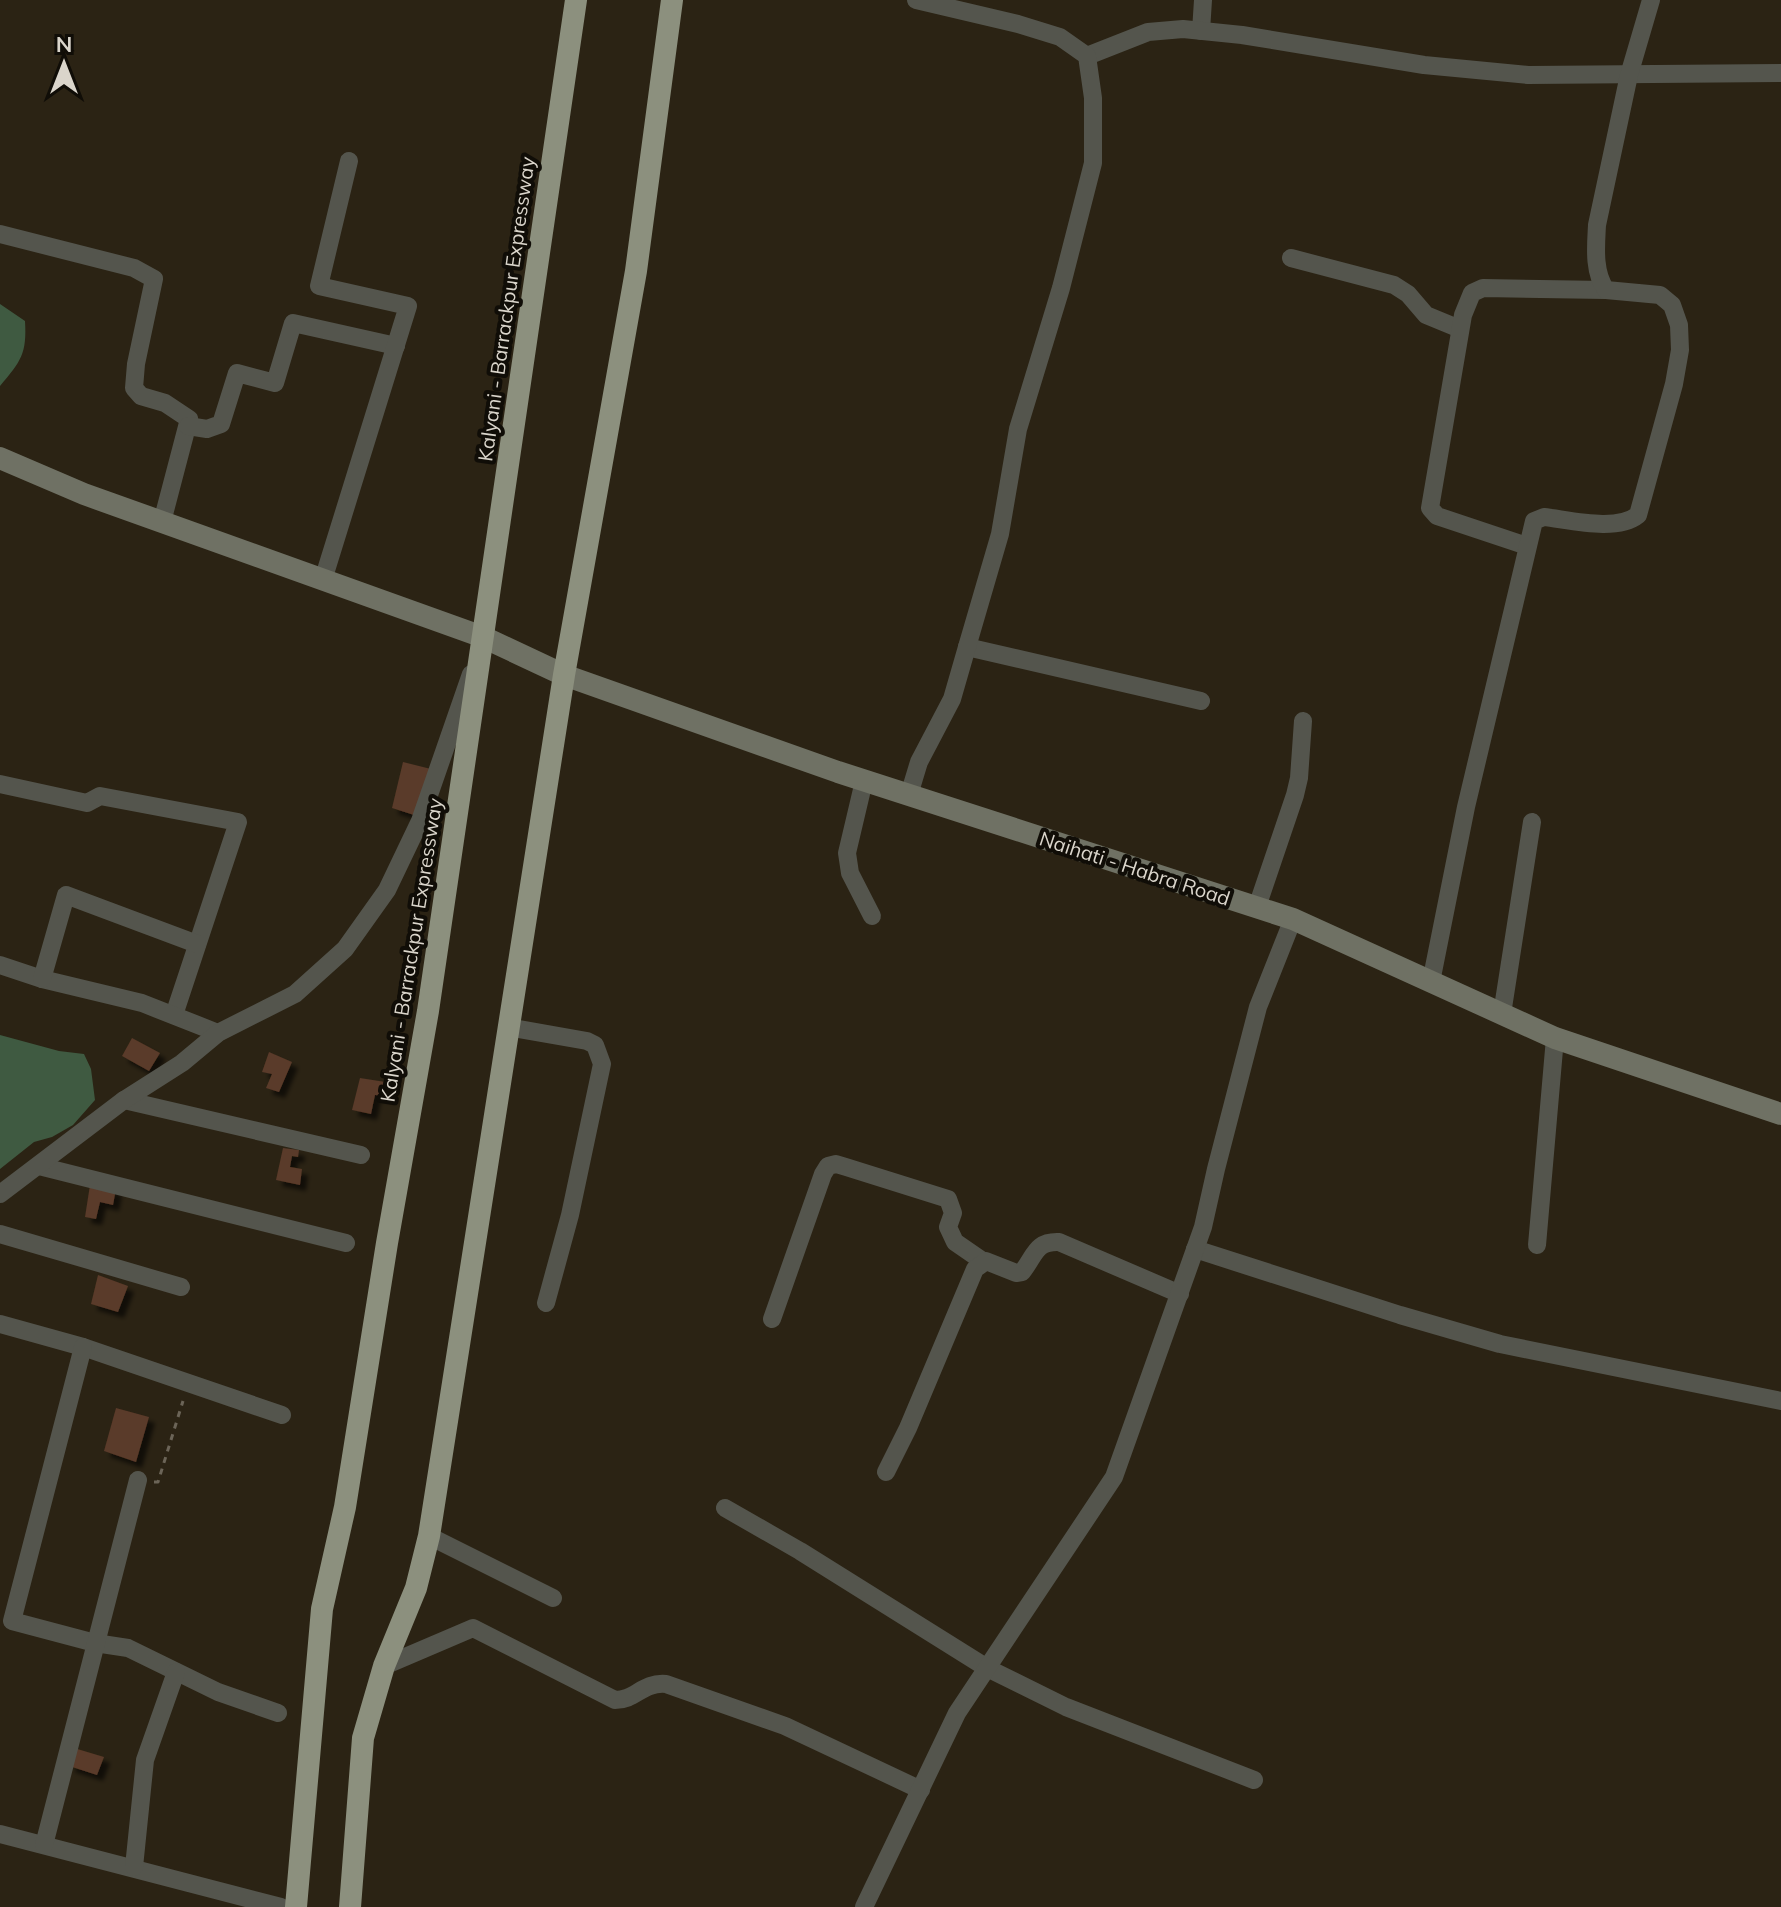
<svg xmlns="http://www.w3.org/2000/svg" width="1781" height="1907" font-family="Mulish,sans-serif">
  <defs>
    <filter id="shadow"><feDropShadow dx="6" dy="6" stdDeviation="2" flood-color="#0009"/></filter>
  </defs>
  <rect width="100%" height="100%" fill="#2b2314"/>
  <!-- water -->
  <g fill="#3f5a41">
    <path d="M0,304L25,321C27,354 21,361 0,386Z"/>
    <path d="M0,1035L59,1051L84,1054L91,1069L95,1100L73,1125L52,1137L34,1142L0,1169Z"/>
  </g>
  <!-- building -->
  <g fill="#5a3a29" filter="url(#shadow)">
    <path d="M403,762L431,769L414,815L392,808Z"/>
    <path d="M132,1038L160,1053L149,1071L122,1056Z"/>
    <path d="M269,1052L292,1062L279,1092L266,1088L272,1074L262,1072Z"/>
    <path d="M360,1078L392,1083L390,1097L375,1095L371,1114L352,1110Z"/>
    <path d="M283,1148L299,1150L298,1157L292,1156L290,1167L302,1169L300,1185L276,1180Z"/>
    <path d="M90,1185L116,1189L113,1205L100,1202L96,1219L85,1217Z"/>
    <path d="M98,1275L128,1286L118,1312L91,1304Z"/>
    <path d="M116,1408L149,1417L136,1462L104,1451Z"/>
    <path d="M74,1748L104,1757L97,1775L69,1766Z"/>
  </g>
  <g fill="none" stroke-linecap="round" stroke-linejoin="round">
    <!-- path -->
    <path stroke="#6b6457" stroke-width="3" stroke-dasharray="6 6" stroke-linecap="butt" d="M154,1482H158L183,1401"/>
    <!-- minor -->
    <g stroke="#54554d" stroke-width="18">
      <path d="M1201,31L1203,0"/>
      <path d="M1087,56L1148,32L1183,29L1242,35L1424,65L1528,75L1781,73"/>
      <path d="M0,234L134,268L154,279L136,364L134,388L141,396L165,403L189,419L162,522"/>
      <path d="M1291,258L1394,285L1408,294L1426,315L1460,329"/>
      <path d="M188,426L207,429L221,424L237,373L275,383L293,323L396,346"/>
      <path d="M1527,546L1437,516L1430,508L1463,315L1472,293L1483,288L1606,290"/>
      <path d="M323,580L408,306L319,286L349,161"/>
      <path d="M967,647L1201,701"/>
      <path d="M864,781L847,853L850,873L872,916"/>
      <path d="M0,784L87,803L100,796L238,822L174,1015"/>
      <path d="M909,795L919,762L952,699L967,647L1000,534L1018,429L1061,288L1093,163V98L1087,56L1060,37L1018,24L916,0"/>
      <path d="M1257,907L1295,795L1299,778L1303,721"/>
      <path d="M0,965L42,979L142,1003L218,1033"/>
      <path d="M42,979L66,895L197,944"/>
      <path d="M1431,982L1466,807L1534,521L1544,517C1570,520 1617,532 1638,515L1674,384L1680,350L1679,325L1672,305L1660,295L1606,290C1593,272 1596,245 1597,225L1629,75L1651,0"/>
      <path d="M1502,1014L1532,822"/>
      <path d="M508,1027L587,1041L595,1045L602,1064L570,1215L546,1303"/>
      <path d="M124,1100L361,1155"/>
      <path d="M39,1166L346,1243"/>
      <path d="M0,1194L124,1100L182,1063L218,1033L295,994L345,949L387,890L420,821L471,674"/>
      <path d="M0,1234L181,1287"/>
      <path d="M1537,1245L1555,1038"/>
      <path d="M1195,1249L1400,1315L1500,1344L1781,1401"/>
      <path d="M772,1319L823,1174L828,1166L836,1164L846,1167L948,1199L953,1213L948,1227L955,1242L984,1262"/>
      <path d="M0,1324L83,1347L282,1415"/>
      <path d="M83,1347L12,1621L95,1643L128,1648L218,1692L278,1713"/>
      <path d="M886,1472L908,1428L975,1269L986,1261L1016,1273L1022,1272C1035,1256 1035,1241 1059,1242L1180,1294"/>
      <path d="M725,1508L800,1551L987,1668L1066,1707L1254,1780"/>
      <path d="M429,1536L553,1598"/>
      <path d="M384,1666L473,1628L615,1700C636,1700 642,1682 666,1684L785,1726L921,1790"/>
      <path d="M0,1834L281,1907"/>
      <path d="M44,1845L138,1480"/>
      <path d="M134,1867L145,1760L176,1672"/>
      <path d="M864,1907L957,1713L1114,1477L1203,1227L1216,1169L1258,1007L1293,919"/>
    </g>
    <!-- secondary -->
    <path stroke="#6f7164" stroke-width="22" d="M0,458L84,494L483,637L564,675L838,772L1293,919L1555,1038L1781,1114"/>
    <!-- trunk -->
    <g stroke="#8c907e" stroke-width="22">
      <path d="M296,1907L322,1609L345,1507L387,1243L428,1011L576,0"/>
      <path d="M350,1907L363,1738L384,1666L416,1588L429,1536L564,675L636,271L672,0"/>
    </g>
  </g>
  <g text-anchor="middle" dominant-baseline="central" stroke-width="8" stroke-linejoin="round" paint-order="stroke">
    <!-- street labels -->
    <g font-size="20" fill="#dad5cb" stroke="#100d07">
      <text transform="translate(506 309) rotate(-82)">Kalyani - Barrackpur Expressway</text>
      <text transform="translate(1135 868) rotate(18)">Naihati - Habra Road</text>
      <text transform="translate(411 950) rotate(-81)">Kalyani - Barrackpur Expressway</text>
    </g>
  </g>
  <!-- north arrow -->
  <g transform="translate(64 64)" stroke="#100d07" stroke-width="6" paint-order="stroke">
  <path d="M0-6L14 30L0 20L-14 30Z" fill="#dad5cb"/>
  <text y="-12" font-size="22" font-weight="bold" text-anchor="middle" fill="#dad5cb">N</text>
  </g>
</svg>
